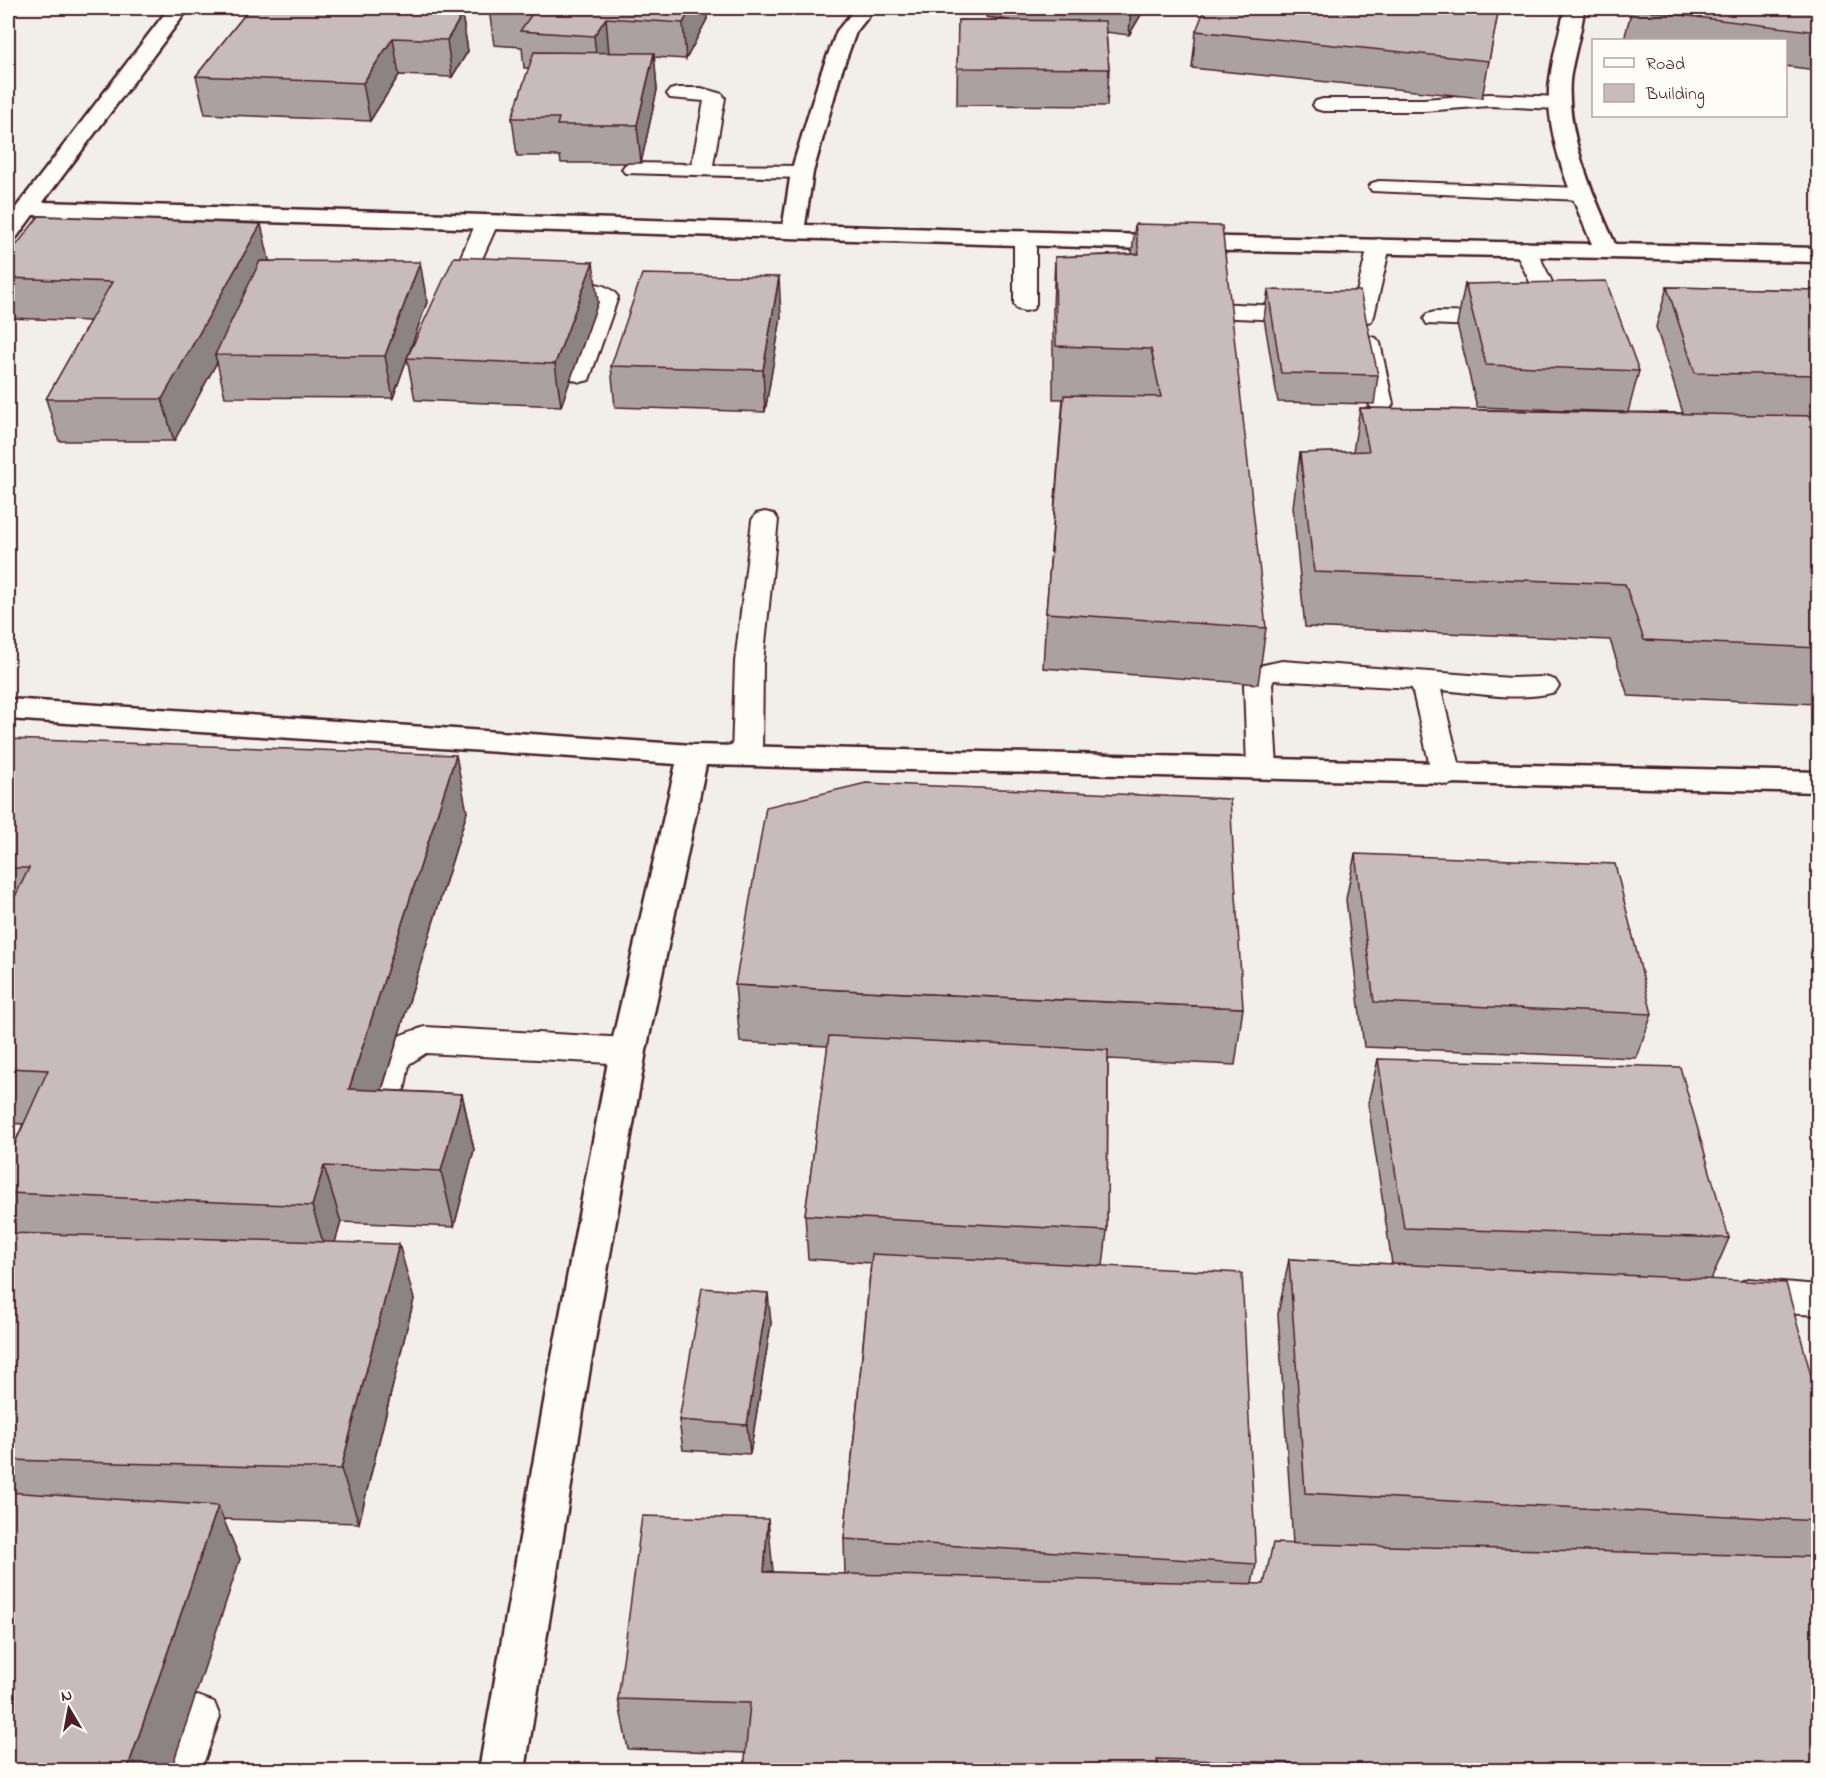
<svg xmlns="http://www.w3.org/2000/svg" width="1826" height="1778" font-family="'Indie Flower',sans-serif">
  <rect width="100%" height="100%" fill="#f2efeb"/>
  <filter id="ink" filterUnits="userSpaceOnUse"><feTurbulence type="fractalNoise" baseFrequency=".0167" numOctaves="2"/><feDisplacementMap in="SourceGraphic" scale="12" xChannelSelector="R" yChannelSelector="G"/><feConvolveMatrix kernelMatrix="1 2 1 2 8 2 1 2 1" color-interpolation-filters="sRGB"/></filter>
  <g filter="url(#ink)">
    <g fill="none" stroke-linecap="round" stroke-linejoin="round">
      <defs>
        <g id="lane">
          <path d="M677,88H701L722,94L725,98L713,165L802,166L809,168L812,172L809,176L802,178L625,173L622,169L625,165L632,163L692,164L704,101L670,98L667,94L670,90Z"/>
          <path d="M1489,94L1560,97L1567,99L1570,103L1567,107L1560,109L1489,106L1424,111H1323L1316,109L1313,105L1316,101L1323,99H1424Z"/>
          <path d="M1379,181L1582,188L1589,190L1593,194L1589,198L1582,200L1372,191L1369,187L1372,183Z"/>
          <path d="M487,217L495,218L498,223L472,281L480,284L483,289L480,294L472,296L456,293L450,281L476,223L479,218Z"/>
          <path d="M1025,231L1033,233L1036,238V304L1033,309L1025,311L1017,309L1014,304V238L1017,233Z"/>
          <path d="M1379,239L1387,241L1390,246L1374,316L1371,321L1363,323L1211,317L1203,315L1200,310L1203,305L1211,303L1353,309L1368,246L1371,241Z"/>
          <path d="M1525,242L1533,244L1536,249L1571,321L1568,326L1560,328L1552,326L1549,321L1514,249L1517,244Z"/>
          <path d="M555,283C576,284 605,278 618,297L589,380L581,382L573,380L569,375L595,298L547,295L544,290L547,285Z"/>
          <path d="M1435,312L1501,313L1509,315L1512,320L1509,325L1501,327L1427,324L1424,319L1427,314Z"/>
          <path d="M1368,336L1376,338L1380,343L1393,404L1390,409L1381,411L1372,409L1369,404L1356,343L1360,338Z"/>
          <path d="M765,512L774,514L778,520L763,662L762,755L757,762L747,765L737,762L732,755L735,662L752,520L756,514Z"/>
          <path d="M1282,661L1511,678L1545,677L1555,680L1559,686L1555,692C1519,702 1477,693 1441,690L1462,775L1458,782L1447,785L1436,782L1432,775L1412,688L1274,680L1272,684L1277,768L1272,775L1262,778L1252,775L1247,768L1244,684L1254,667Z"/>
          <path d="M425,1027L628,1038L640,1042L645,1051L640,1060L628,1064L426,1053L409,1064L405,1087L400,1096L388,1100L376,1096C367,1079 375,1054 390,1041C400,1034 413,1031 425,1027Z"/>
          <path d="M1748,1279L1818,1285V1315L1748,1311L1735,1306L1729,1295L1735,1284Z"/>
          <path d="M198,1696L214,1702L220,1717L201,1770H157L182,1702Z"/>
        </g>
        <g id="street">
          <path d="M169,8H189L43,202L783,224L791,172L821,73L837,31L856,8H875L856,32L841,73L813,172L805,225L1183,236L1592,244C1572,196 1547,142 1549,89C1551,62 1559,35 1565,8H1584C1582,32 1573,56 1570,80C1566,136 1593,194 1615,244L1818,248V262L1183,250L33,215L16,238L8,240V218Z"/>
          <path d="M8,699L693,745L1818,772V792L706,765L646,1051L590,1368L525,1770H479L550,1368L610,1051L676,764L8,719Z"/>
        </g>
      </defs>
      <!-- lane casing -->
      <use href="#lane" stroke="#4a1f2b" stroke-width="4"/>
      <!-- street casing -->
      <use href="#street" stroke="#4a1f2b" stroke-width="5"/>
      <!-- lane -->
      <use href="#lane" fill="#fdfcf7" fill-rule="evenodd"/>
      <!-- street -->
      <use href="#street" fill="#fdfcf7" fill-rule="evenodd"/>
    </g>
    <!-- wall -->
    <g fill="#aca1a1" stroke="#4a1f2b" stroke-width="1.5">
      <path d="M250,8H424L420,13L462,15L468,51L452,77L399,75L370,121L205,114L196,76Z"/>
      <path d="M490,8H706L707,19L686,59L654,57L657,90L641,163H561L560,156H517L512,118L529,68H524L522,47L494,45L489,9Z"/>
      <path d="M986,8H1145L1129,35L1106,32L1109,69L1107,106L957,105L958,20H1010L986,17Z"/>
      <path d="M1632,8H1818V63L1816,70L1785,66V40H1624Z"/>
      <path d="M1498,13L1482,98L1192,68L1196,31Z"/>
      <path d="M1135,224L1266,628L1258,684L1043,668L1046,613L1063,399H1053V308L1055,257L1132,254Z"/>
      <path d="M8,256L269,261L427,302L393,398L225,397L217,362L174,441H59L46,399L90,321L8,318Z"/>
      <path d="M1465,284L1639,371L1628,412L1683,413L1656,327L1667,287L1818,290V704L1628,696L1610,640L1305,627L1293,507L1300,453L1353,452L1360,408L1624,412L1477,407L1457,324Z"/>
      <path d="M1268,290L1378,375L1374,404L1278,402L1264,318Z"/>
      <path d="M598,302L561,406L415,400L407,358Z"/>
      <path d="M781,317L765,412L615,407L611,366Z"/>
      <path d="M8,739L467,812L382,1090L462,1094L474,1150L454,1227L341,1222L335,1242L414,1299L359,1523L223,1519L240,1559L8,1770V1233H12L8,1224V1159L23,1124L8,1123Z"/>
      <path d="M1355,854L1652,1014L1636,1058L1364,1047L1346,899Z"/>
      <path d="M735,985L1243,1008L1235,1065L1108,1059L1107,1231L1103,1266L1256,1564L1252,1584H1264L1293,1544L1278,1314L1289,1259L1392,1264L1368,1103L1378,1059L1729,1238L1711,1280L1818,1401V1770H744L746,1753L628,1749L618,1699L773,1572L845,1574L844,1539L871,1263L808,1259L805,1215L828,1046L740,1042Z"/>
      <path d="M771,1323L750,1454L683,1450L679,1420Z"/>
    </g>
    <!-- shaded-wall -->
    <g fill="#8c8383" stroke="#4a1f2b" stroke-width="1.5">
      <path d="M405,8H424L409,30Z"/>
      <path d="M691,8H706L707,19L686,59L683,23Z"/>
      <path d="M1131,8H1145L1129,35Z"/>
      <path d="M462,15L468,51L452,77L447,40Z"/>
      <path d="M606,18L609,54L598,73L594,36Z"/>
      <path d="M393,38L399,75L370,121L363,83Z"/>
      <path d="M654,53L657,90L641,163L637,125Z"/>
      <path d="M261,224L270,264L215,355L217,362L174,441L162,399Z"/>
      <path d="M420,262L427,302L393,398L385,356Z"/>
      <path d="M593,262L598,302L561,406L555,364Z"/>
      <path d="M779,277L781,317L765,412L763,370Z"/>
      <path d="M456,755L467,812L365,1145L349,1089Z"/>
      <path d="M462,1094L474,1150L454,1227L441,1171Z"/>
      <path d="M324,1166L341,1222L329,1262L312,1206Z"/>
      <path d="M399,1244L414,1299L359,1523L341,1469Z"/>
      <path d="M768,1293L771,1323L750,1454L747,1425Z"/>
      <path d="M218,1506L240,1559L171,1770H127Z"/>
      <path d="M768,1519L773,1571L764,1572Z"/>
    </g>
    <!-- building -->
    <g fill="#c8bbbb" stroke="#4a1f2b" stroke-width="1.5">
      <path d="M250,8H286L462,15L447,40L393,38L363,83L196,76Z"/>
      <path d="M490,8H691L683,23L606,18L594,36L520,31L534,11L489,9Z"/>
      <path d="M1205,8H1440L1498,13L1489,61L1196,31Z"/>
      <path d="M1632,8H1818V32L1631,9Z"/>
      <path d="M958,20L1105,21L1109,69L957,68Z"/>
      <path d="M534,52L654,53L637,125H557L559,118H512Z"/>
      <path d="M39,216L261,224L162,399H46L112,282L8,278V256Z"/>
      <path d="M1135,224L1222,226L1266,628L1046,613L1064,395L1161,397L1151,349L1056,346L1055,257L1139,254Z"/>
      <path d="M454,257L593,262L555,364L407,358Z"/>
      <path d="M260,261L420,262L385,356L215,355Z"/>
      <path d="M642,274L779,277L763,370L611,366Z"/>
      <path d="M1606,281L1639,371L1486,365L1465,284Z"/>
      <path d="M1667,287L1818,290V375L1695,373Z"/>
      <path d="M1268,290L1360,291L1378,375L1281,373Z"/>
      <path d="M1360,408L1818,416V648L1644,640L1625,584L1314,572L1300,453L1369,451Z"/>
      <path d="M8,739L456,755L349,1089L462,1094L441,1171L324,1166L312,1206L8,1193V1159L48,1070L8,1068V911L29,868H8Z"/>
      <path d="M866,783L1230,799L1243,1008L735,985L766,807Z"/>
      <path d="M1355,854L1615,864L1652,1014L1374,1002Z"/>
      <path d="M829,1036L1108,1050L1107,1231L805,1215Z"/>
      <path d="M1378,1059L1680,1067L1729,1238L1404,1228Z"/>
      <path d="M8,1233L399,1244L341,1469L8,1460Z"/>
      <path d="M872,1254L1242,1273L1256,1564L844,1539Z"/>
      <path d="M1289,1259L1786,1283L1818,1401V1521L1305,1493Z"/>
      <path d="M702,1288L768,1293L747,1425L679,1420Z"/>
      <path d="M8,1492L218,1506L127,1770H8Z"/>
      <path d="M642,1516L768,1519L764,1572L1264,1584L1273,1543L1818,1557V1770H1472L1471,1768L1157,1759L1158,1770H744L750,1703L618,1699Z"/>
    </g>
  </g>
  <!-- margin -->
  <rect width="1826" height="1778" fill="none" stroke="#fdfcf7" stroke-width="30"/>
  <rect x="15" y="15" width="1796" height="1748" fill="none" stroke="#4a1f2b" stroke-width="2" filter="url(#ink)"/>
  <!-- legend -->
  <rect x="1592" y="39" width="195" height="78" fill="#fdfcf7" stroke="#b5a4a5" stroke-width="1.5"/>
  <rect x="1604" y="58" width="30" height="9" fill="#fdfcf7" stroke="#b5a4a5" stroke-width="1.5"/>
  <text x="1646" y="69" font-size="18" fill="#4a1f2b">Road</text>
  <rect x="1604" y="84" width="30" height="18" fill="#c8bbbb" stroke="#b5a4a5" stroke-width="1.5"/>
  <text x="1646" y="99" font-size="18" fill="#4a1f2b">Building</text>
  <!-- north arrow -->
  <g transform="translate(69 1709) rotate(350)" stroke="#fdfcf7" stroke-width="4.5" paint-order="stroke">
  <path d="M0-4.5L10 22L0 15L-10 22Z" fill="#4a1f2b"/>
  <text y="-9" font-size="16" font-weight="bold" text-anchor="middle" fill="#4a1f2b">N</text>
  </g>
</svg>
